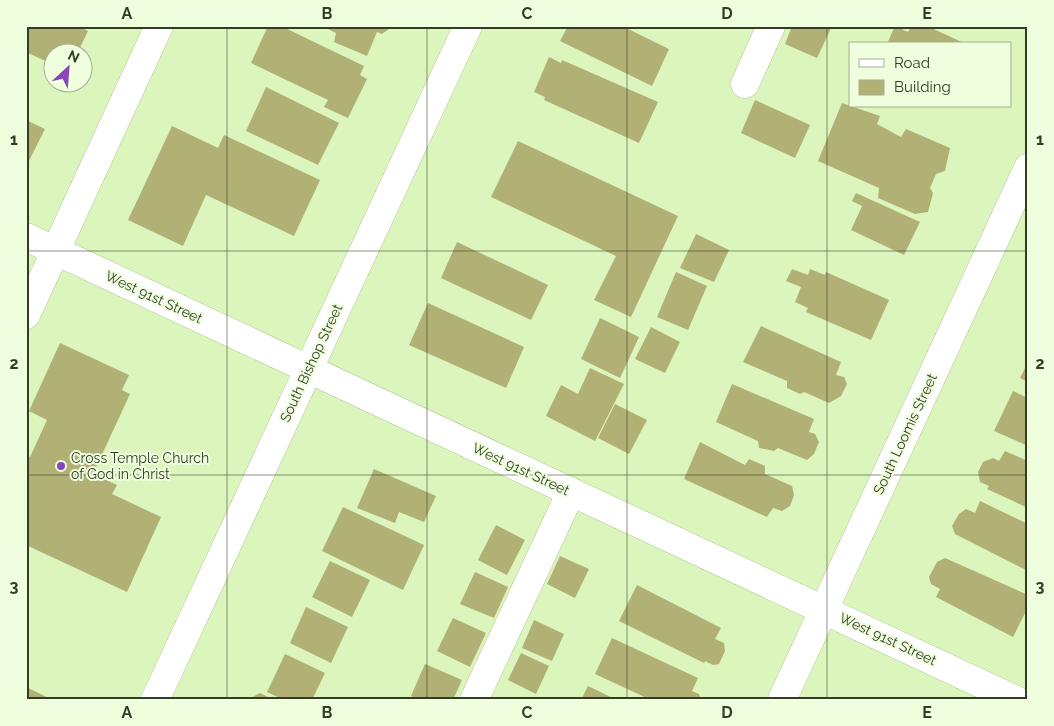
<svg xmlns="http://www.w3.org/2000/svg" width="1054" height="726" font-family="Raleway,sans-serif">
  <rect width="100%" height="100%" fill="#dbf5bd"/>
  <!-- building -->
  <g fill="#b1b075">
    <path d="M26,26H78L88,31L78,52H52V64L26,52Z"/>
    <path d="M268,26H281L364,66L360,75L367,79L348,118L324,107L328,100L251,63Z"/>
    <path d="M322,26H393L382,34L377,32L367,56L334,42L336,33Z"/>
    <path d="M568,26H622L669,49L652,86L560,41Z"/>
    <path d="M792,26H832L817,58L785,44Z"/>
    <path d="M895,26L908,32L911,26H927L966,44H887Z"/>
    <path d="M549,57L561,63L562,60L658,102L639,143L544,100L545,97L534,92Z"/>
    <path d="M266,87L339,123L318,165L246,131Z"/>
    <path d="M755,100L810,125L795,158L741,133Z"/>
    <path d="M842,103L880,116L877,124L901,137L906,129L950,148L945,171L936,174L930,188L933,193L928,212L915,214L878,198L879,188L818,161Z"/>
    <path d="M26,120L45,129L26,167Z"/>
    <path d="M172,126L218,148L224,135L320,180L294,236L206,195L183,246L128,220Z"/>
    <path d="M518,141L678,216L631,317L594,300L616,256L491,197Z"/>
    <path d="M856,193L920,222L904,255L851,230L862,206L852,201Z"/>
    <path d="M696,234L729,250L714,282L680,268Z"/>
    <path d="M457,242L548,285L531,320L441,278Z"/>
    <path d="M792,269L808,275L810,269L825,275L826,272L889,300L871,340L806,312L808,308L795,302L801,287L786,281Z"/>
    <path d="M676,272L707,286L688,330L657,317Z"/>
    <path d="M428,303L524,347L506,388L409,345Z"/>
    <path d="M600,318L639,337L620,378L581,359Z"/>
    <path d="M761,326L841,362L836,375L844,377L847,384L841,396L829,403L804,392L800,394L787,388V381L743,362Z"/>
    <path d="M651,327L680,342L665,373L635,359Z"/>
    <path d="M60,343L129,375L122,390L130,394L93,474L117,485L112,494L161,517L127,592L26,545V455L30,457L47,420L29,411Z"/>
    <path d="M1028,362V382L1020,378Z"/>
    <path d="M590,368L624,384L595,441L546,416L561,385L578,394Z"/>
    <path d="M732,384L814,419L809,432L815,434L819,442L814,454L807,460L778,448L774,451L759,448L758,441L716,422Z"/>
    <path d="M1013,391L1028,398V446L994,431Z"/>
    <path d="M615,404L647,420L629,454L598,438Z"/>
    <path d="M700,442L745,465L749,459L765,466V474L792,486L794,495L790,506L782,511L773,508L767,517L684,479Z"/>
    <path d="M1005,451L1028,461V508L987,489L989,486L980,482L978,472L983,462L993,458L999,461Z"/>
    <path d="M374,469L436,496L424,522L399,512L395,523L357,508Z"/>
    <path d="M980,501L1028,524V571L955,534L952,526L959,514L966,509L975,513Z"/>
    <path d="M343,507L424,545L403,590L322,551Z"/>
    <path d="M496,525L525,540L507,575L478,560Z"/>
    <path d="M560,556L589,569L575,598L547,584Z"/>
    <path d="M945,558L1028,595V607L1013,637L936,597L940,589L931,584L929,577L937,562Z"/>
    <path d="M330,561L370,580L352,617L312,597Z"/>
    <path d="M475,572L508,587L494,618L460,604Z"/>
    <path d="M637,585L721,628L715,639L724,643L725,651L719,664L713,665L705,661L704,663L619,621Z"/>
    <path d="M306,607L348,627L331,663L290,643Z"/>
    <path d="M453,618L486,633L470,667L437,651Z"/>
    <path d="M534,620L564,634L552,661L522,648Z"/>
    <path d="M612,638L698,678L692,691L699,694L701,700H651L595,674Z"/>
    <path d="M521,653L549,666L536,694L508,680Z"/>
    <path d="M285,654L325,673L312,700H284L267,692Z"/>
    <path d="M425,664L462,680L453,700H421L411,696Z"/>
    <path d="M588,686L617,700H581Z"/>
    <path d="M26,687L53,700H26Z"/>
    <path d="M260,693L274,700H247Z"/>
  </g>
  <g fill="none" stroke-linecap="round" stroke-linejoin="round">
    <defs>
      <g id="minor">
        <path d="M745,84L771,26"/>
        <path d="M26,237L1016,700"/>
        <path d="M26,315L159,26"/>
        <path d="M155,700L468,26"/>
        <path d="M474,700L571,492"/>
        <path d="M782,700L1028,168"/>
      </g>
    </defs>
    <!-- minor casing -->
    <use href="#minor" stroke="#b2ca93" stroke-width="29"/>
    <!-- minor -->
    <use href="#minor" stroke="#fff" stroke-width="28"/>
  </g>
  <!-- grid -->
  <path fill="none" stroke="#323c26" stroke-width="1" stroke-opacity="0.55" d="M227,26V700M427,26V700M627,26V700M827,26V700M26,251H1028M26,475H1028"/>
  <!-- markers -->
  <circle fill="#8846ba" stroke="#effedd" stroke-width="2" cx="61" cy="466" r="5"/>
  <g text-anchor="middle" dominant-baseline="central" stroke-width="4" stroke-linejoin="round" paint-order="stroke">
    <!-- street labels -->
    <g font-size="14" fill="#323c26" stroke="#effedd">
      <text transform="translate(154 297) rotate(25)">West 91st Street</text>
      <text transform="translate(311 363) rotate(-65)">South Bishop Street</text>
      <text transform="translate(905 434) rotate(-65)">South Loomis Street</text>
      <text transform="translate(521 469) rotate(25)">West 91st Street</text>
      <text transform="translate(888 639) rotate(25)">West 91st Street</text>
    </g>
    <!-- poi labels -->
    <g font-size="14" fill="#323c26" stroke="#effedd" text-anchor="start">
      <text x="71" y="458">Cross Temple Church<tspan x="71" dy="16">of God in Christ</tspan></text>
    </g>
  </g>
  <!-- border -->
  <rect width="1054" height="726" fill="none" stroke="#effedd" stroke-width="55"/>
  <!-- legend -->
  <rect x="849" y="42" width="162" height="65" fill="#effedd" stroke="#a3b094"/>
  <rect x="859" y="59" width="25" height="8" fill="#ffffff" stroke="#a3b094"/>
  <text x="894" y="68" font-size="15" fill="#323c26">Road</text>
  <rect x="859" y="80" width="25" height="15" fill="#b1b075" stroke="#a3b094"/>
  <text x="894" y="92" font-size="15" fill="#323c26">Building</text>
  <!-- north arrow -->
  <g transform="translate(68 68) rotate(26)"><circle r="24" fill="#effedd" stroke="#a3b094"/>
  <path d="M0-4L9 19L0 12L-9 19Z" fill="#8846ba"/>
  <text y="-8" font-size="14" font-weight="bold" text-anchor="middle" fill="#323c26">N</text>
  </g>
  <rect x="28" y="28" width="998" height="670" fill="none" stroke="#323c26" stroke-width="2"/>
  <g font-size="16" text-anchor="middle" font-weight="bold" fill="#323c26">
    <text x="127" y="19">A</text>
    <text x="327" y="19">B</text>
    <text x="527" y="19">C</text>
    <text x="727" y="19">D</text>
    <text x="927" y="19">E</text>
    <text x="14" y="145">1</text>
    <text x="1040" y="145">1</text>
    <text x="14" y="369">2</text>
    <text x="1040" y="369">2</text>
    <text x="14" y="592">3</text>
    <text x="1040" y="592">3</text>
    <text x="127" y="718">A</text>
    <text x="327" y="718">B</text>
    <text x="527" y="718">C</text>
    <text x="727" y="718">D</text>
    <text x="927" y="718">E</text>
  </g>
</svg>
